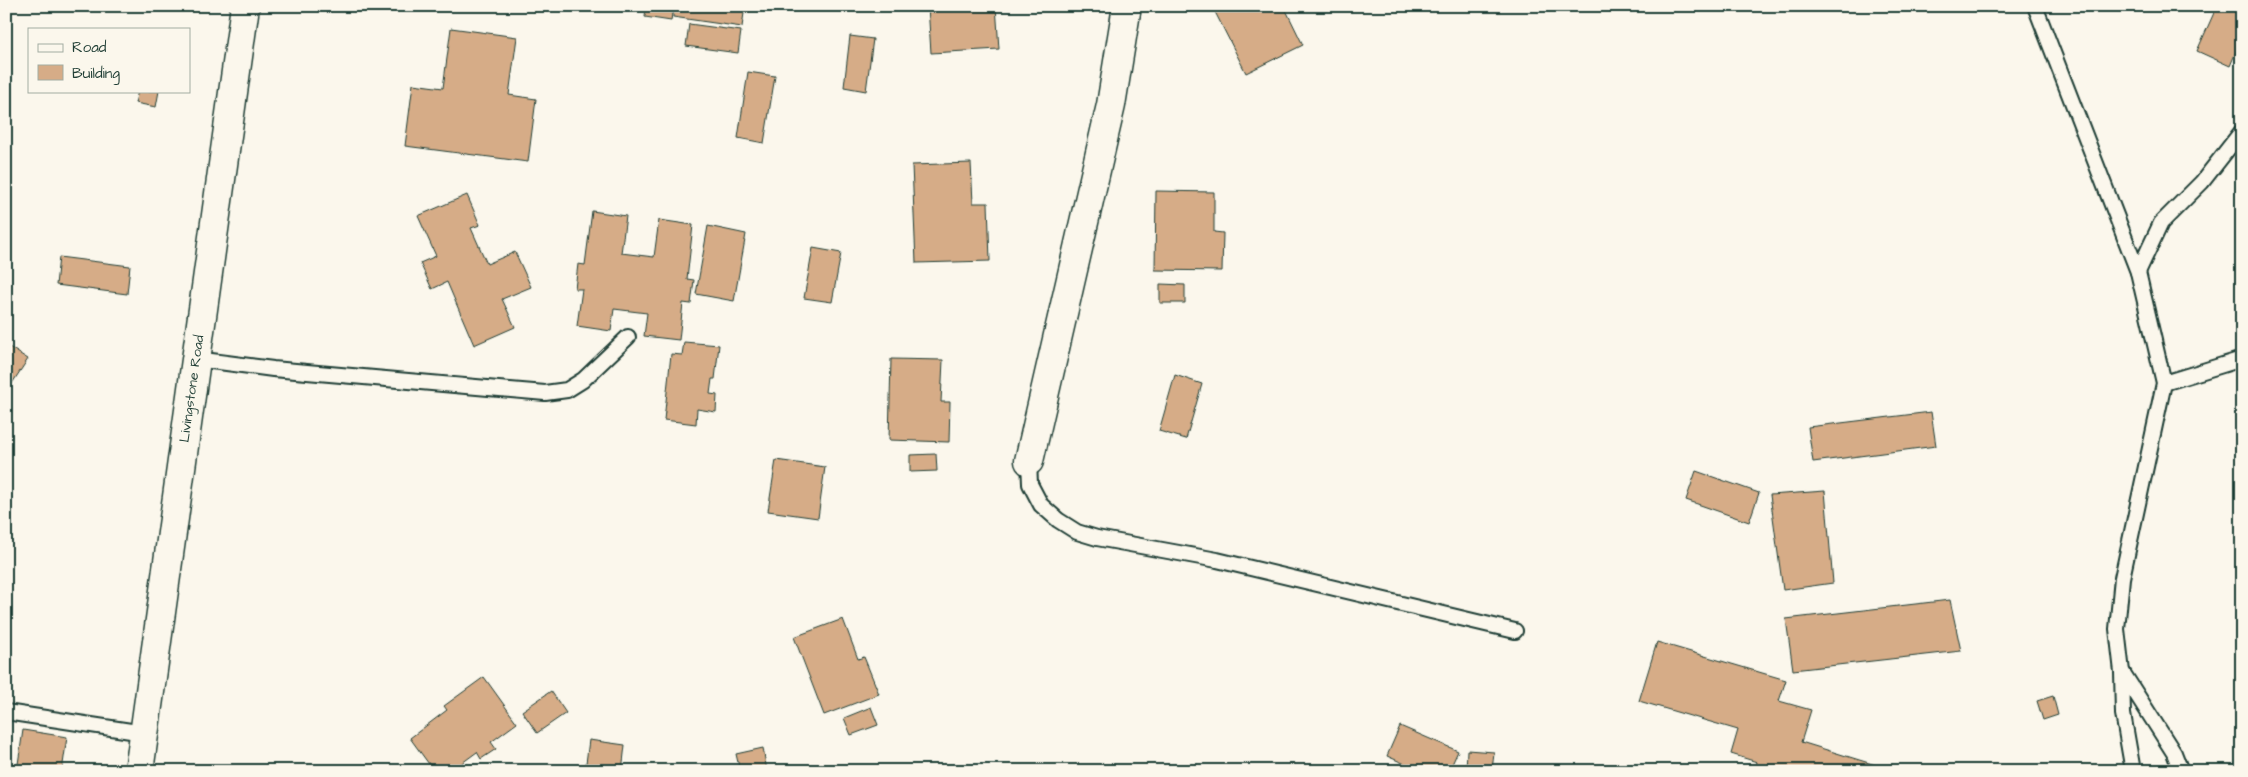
<svg xmlns="http://www.w3.org/2000/svg" width="2248" height="777" font-family="'Architects Daughter',sans-serif">
  <rect width="100%" height="100%" fill="#fbf7ec"/>
  <filter id="ink" filterUnits="userSpaceOnUse"><feTurbulence type="fractalNoise" baseFrequency=".02" numOctaves="2"/><feDisplacementMap in="SourceGraphic" scale="10" xChannelSelector="R" yChannelSelector="G"/><feConvolveMatrix kernelMatrix="1 2 1 2 8 2 1 2 1" color-interpolation-filters="sRGB"/></filter>
  <g filter="url(#ink)">
    <!-- building -->
    <g fill="#d6ac87" stroke="#1f3d34">
      <path d="M646,6H673L671,21L645,17Z"/>
      <path d="M674,6H745L742,27L673,17Z"/>
      <path d="M928,6H996L999,49L931,53Z"/>
      <path d="M1212,6H1284L1303,45L1246,73Z"/>
      <path d="M2217,6H2242V38L2230,66L2197,51Z"/>
      <path d="M689,24L741,31L738,53L686,46Z"/>
      <path d="M451,28L517,37L509,95L536,99L528,162L405,146L413,84L443,88Z"/>
      <path d="M850,36L873,39L866,91L844,87Z"/>
      <path d="M748,72L775,76L764,143L738,138Z"/>
      <path d="M138,91H159L156,107L135,103Z"/>
      <path d="M971,163L973,203H988L990,261L916,263L912,165Z"/>
      <path d="M1156,191L1214,192V232L1223,233L1222,271L1155,270Z"/>
      <path d="M467,195L480,225L471,228L487,264L515,252L531,287L502,299L515,327L474,345L447,282L432,289L420,263L436,256L418,216Z"/>
      <path d="M592,211L626,216L621,253L654,257L659,220L693,225L687,279L694,280L691,304L683,303L679,340L644,336L647,313L614,309L611,331L577,326L582,289H575L578,264L585,265Z"/>
      <path d="M708,226L746,234L734,301L696,294Z"/>
      <path d="M813,248L841,253L832,302L804,298Z"/>
      <path d="M59,257L130,266L127,294L56,285Z"/>
      <path d="M1160,284L1185,285V303H1160Z"/>
      <path d="M684,342L719,345L715,379H712L710,394L717,395L716,412L697,409L696,424L664,420L671,354L682,355Z"/>
      <path d="M6,345L28,359L9,388L6,386Z"/>
      <path d="M891,359L943,360L941,402H950L949,442L889,440Z"/>
      <path d="M1175,375L1202,384L1186,439L1159,431Z"/>
      <path d="M1931,412L1936,446L1813,462L1808,427Z"/>
      <path d="M936,454L937,471L910,472V455Z"/>
      <path d="M776,460L825,467L818,518L768,511Z"/>
      <path d="M1696,471L1759,493L1749,522L1686,500Z"/>
      <path d="M1825,491L1833,583L1783,590L1770,495Z"/>
      <path d="M1950,600L1961,651L1793,670L1786,619Z"/>
      <path d="M843,619L858,659L864,657L879,694L824,715L794,637Z"/>
      <path d="M1657,642L1786,680L1779,701L1811,710L1801,742L1895,771H1755L1757,762L1731,754L1738,730L1639,701Z"/>
      <path d="M484,677L517,723L491,742L496,749L481,759L477,752L451,771H434L410,738L447,710L444,706Z"/>
      <path d="M551,691L566,713L537,733L522,711Z"/>
      <path d="M2053,696L2058,715L2043,720L2037,701Z"/>
      <path d="M871,707L878,725L851,735L844,718Z"/>
      <path d="M1400,726L1458,751L1449,771H1421L1387,756Z"/>
      <path d="M23,730L67,737L62,771H17Z"/>
      <path d="M589,740L625,745L622,771H585Z"/>
      <path d="M763,748L767,771H740L736,754Z"/>
      <path d="M1467,750L1494,752L1492,771H1466Z"/>
    </g>
    <g fill="none" stroke-linecap="round" stroke-linejoin="round">
      <defs>
        <g id="service">
          <path d="M2035,6L2138,272L2164,383L2122,578L2117,629L2122,672L2123,714L2133,771"/>
          <path d="M2138,272L2161,223L2202,182L2242,131"/>
          <path d="M196,359L273,369L545,393L567,390L583,380L628,337"/>
          <path d="M2164,383L2242,359"/>
          <path d="M1029,461L1030,484L1041,505L1058,520L1077,532L1097,538L1217,560L1515,631"/>
          <path d="M2123,673L2174,753L2181,771"/>
          <path d="M6,712L144,733"/>
        </g>
        <g id="minor">
          <path d="M1029,461L1111,105L1127,6"/>
          <path id="s1" d="M139,771L245,6"/>
        </g>
      </defs>
      <!-- service casing -->
      <use href="#service" stroke="#1f3d34" stroke-width="18"/>
      <!-- minor casing -->
      <use href="#minor" stroke="#1f3d34" stroke-width="31"/>
      <!-- service -->
      <use href="#service" stroke="#fbf7ec" stroke-width="14"/>
      <!-- minor -->
      <use href="#minor" stroke="#fbf7ec" stroke-width="28"/>
    </g>
  </g>
  <g text-anchor="middle" dominant-baseline="central" stroke-width="4.5" stroke-linejoin="round" paint-order="stroke">
    <!-- street labels -->
    <g font-size="14" fill="#1f3d34" stroke="#fbf7ec">
      <text stroke="none"><textPath href="#s1" startOffset="386">Livingstone Road</textPath></text>
    </g>
  </g>
  <!-- margin -->
  <rect width="2248" height="777" fill="none" stroke="#fbf7ec" stroke-width="25"/>
  <rect x="12" y="12" width="2223" height="752" fill="none" stroke="#1f3d34" stroke-width="2" filter="url(#ink)"/>
  <!-- legend -->
  <rect x="28" y="28" width="162" height="65" fill="#fbf7ec" stroke="#a3ada2"/>
  <rect x="38" y="44" width="25" height="8" fill="#fbf7ec" stroke="#a3ada2"/>
  <text x="72" y="52" font-size="15" fill="#1f3d34">Road</text>
  <rect x="38" y="65" width="25" height="15" fill="#d6ac87" stroke="#a3ada2"/>
  <text x="72" y="78" font-size="15" fill="#1f3d34">Building</text>
</svg>
